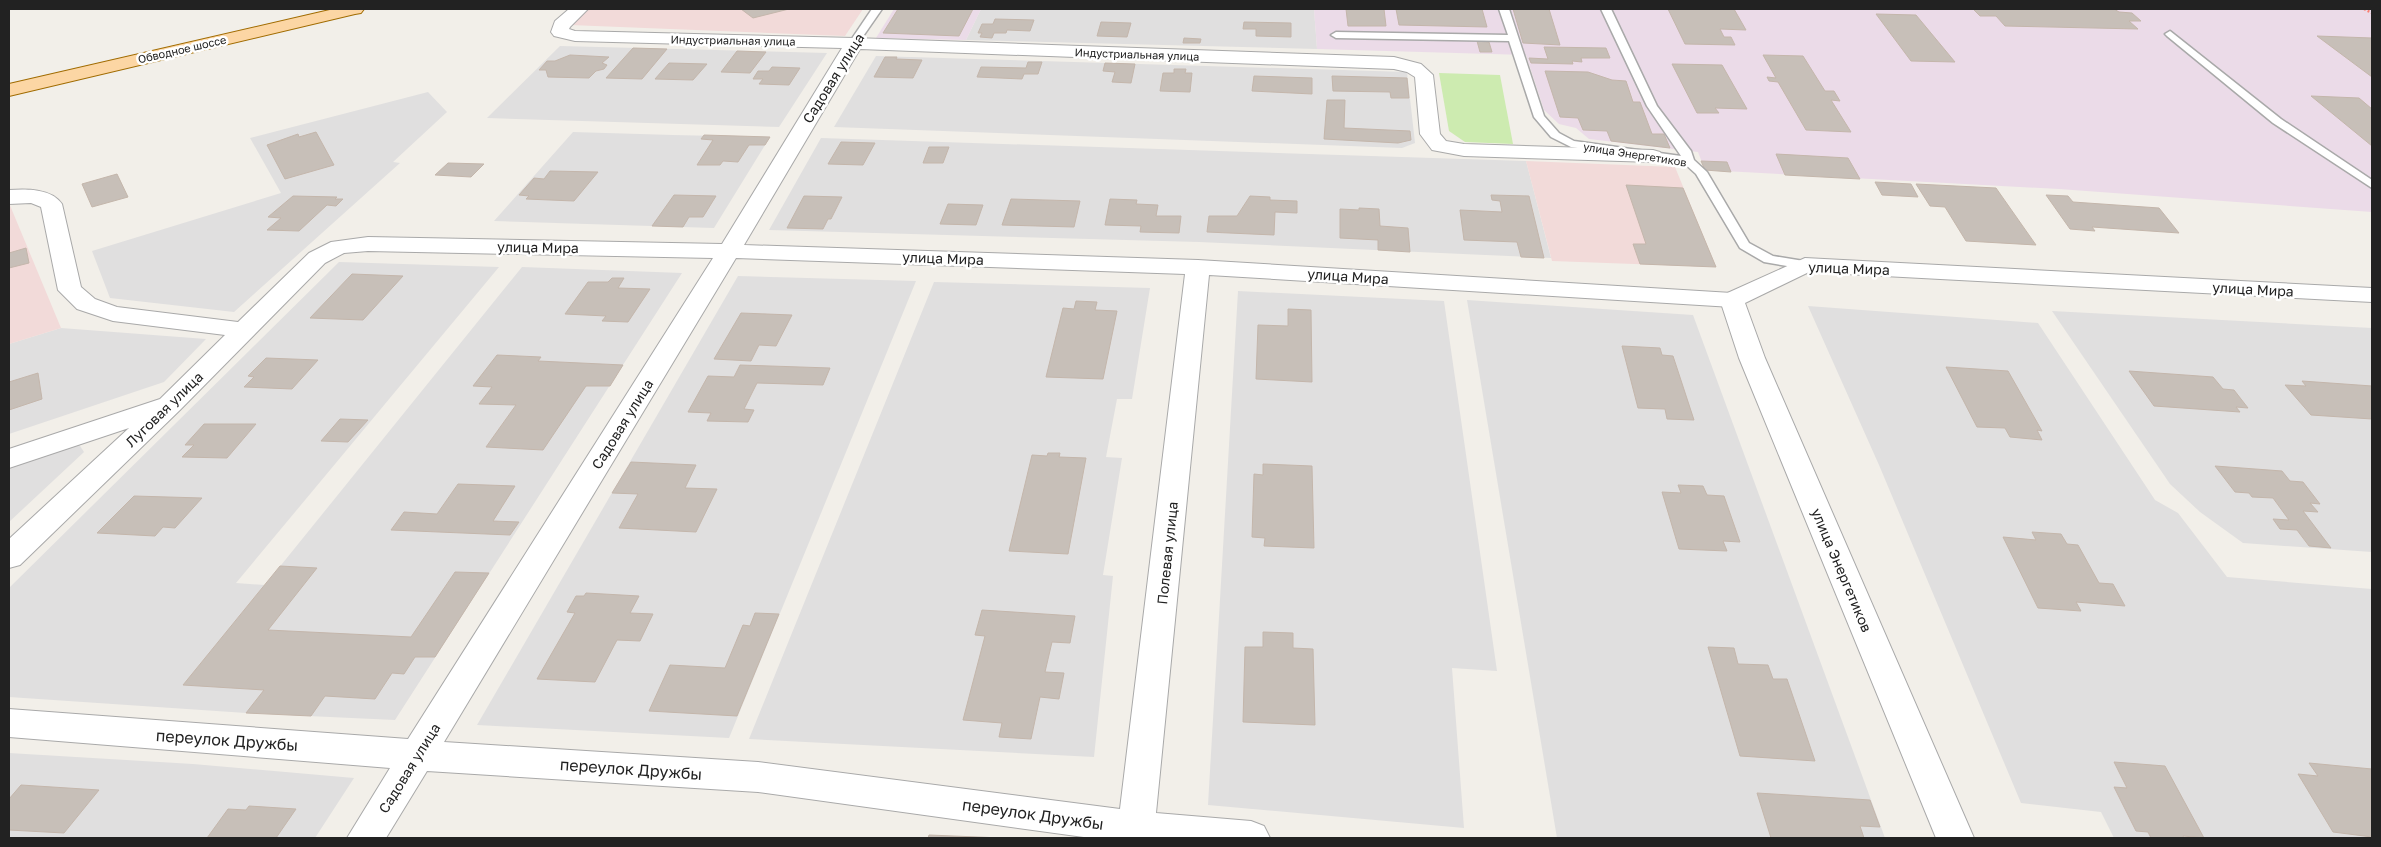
<svg xmlns="http://www.w3.org/2000/svg" width="2381" height="847" font-family="'Golos Text',sans-serif">
  <rect width="100%" height="100%" fill="#f2efe9"/>
  <!-- residential -->
  <g fill="#e0dfdf">
    <path d="M981,9H1314L1317,49L966,40Z"/>
    <path d="M560,46L827,53L779,127L487,118Z"/>
    <path d="M876,56L1407,72L1415,143L1402,148L834,127Z"/>
    <path d="M428,92L447,112L393,162L400,163L234,312L110,298L92,251L281,193L250,138Z"/>
    <path d="M573,132L673,135L770,137L714,228L494,221Z"/>
    <path d="M821,138L1526,161L1551,258L1199,242L769,230Z"/>
    <path d="M339,262L499,267L236,583L265,585L522,267L682,273L395,720L246,713L9,697V588Z"/>
    <path d="M738,276L916,281L729,738L477,725Z"/>
    <path d="M934,282L1150,288L1132,399H1117L1106,457L1122,458L1103,575L1113,576L1094,757L749,739Z"/>
    <path d="M1238,291L1444,301L1497,671L1452,668L1464,828L1208,805Z"/>
    <path d="M1467,300L1693,315L1885,838H1557Z"/>
    <path d="M1808,306L2038,323L2155,500L2178,513L2227,577L2372,589V838H2114L2101,812L2021,803L1879,465Z"/>
    <path d="M2052,311L2372,328V552L2243,543L2200,512L2170,484Z"/>
    <path d="M61,328L206,339L164,382L9,434V344Z"/>
    <path d="M78,443L84,452L9,522V467Z"/>
    <path d="M9,753L193,764L354,778L315,838H9Z"/>
  </g>
  <!-- commercial -->
  <g fill="#f2dad9">
    <path d="M589,9H863L845,36L570,25Z"/>
    <path d="M1526,161L1675,167L1716,267L1552,261Z"/>
    <path d="M9,203L61,328L9,344Z"/>
  </g>
  <!-- industrial -->
  <g fill="#ebdbe8">
    <path d="M894,9H981L966,40L876,38Z"/>
    <path d="M1314,9H2372V212L2059,189L1705,170L1698,152L1589,139L1576,128L1559,124L1544,110L1526,55L1317,49Z"/>
  </g>
  <!-- grass -->
  <path fill="#cdebb0" d="M1439,73L1500,75L1513,144L1465,142L1449,131Z"/>
  <!-- building -->
  <g fill="#c7bfb8" stroke="#c4b6ab">
    <path d="M741,9H789L753,18Z"/>
    <path d="M898,9H973L959,36L883,33Z"/>
    <path d="M1346,9H1384L1386,26H1348Z"/>
    <path d="M1396,9H1482L1487,27L1399,25Z"/>
    <path d="M1513,9H1549L1560,45L1523,43Z"/>
    <path d="M1668,9H1734L1746,30L1720,29L1724,37H1731L1735,45L1685,44Z"/>
    <path d="M1973,9H2114L2119,12L2132,13L2141,21H2129L2138,29L2005,26L1996,16H1980Z"/>
    <path d="M1876,14L1916,15L1955,62L1911,61Z"/>
    <path d="M995,19L1034,20L1030,31L1007,30L1006,33H994L992,38L980,37L982,33H978L982,24H993Z"/>
    <path d="M1101,22L1131,23L1127,37L1097,36Z"/>
    <path d="M1244,22L1291,23V37L1256,36V29H1243Z"/>
    <path d="M2317,36L2372,38V77Z"/>
    <path d="M1184,38L1201,39L1200,43H1183Z"/>
    <path d="M1477,41L1489,42L1492,52H1480Z"/>
    <path d="M1544,47L1606,48L1610,58H1581L1582,62L1572,61L1573,64L1531,63L1529,58L1548,59Z"/>
    <path d="M633,48L667,49L642,79L606,78Z"/>
    <path d="M737,51L766,52L750,73L721,72Z"/>
    <path d="M570,55L609,57L602,63L607,65L604,69L596,71L589,78L548,77L546,70H539L547,61H555Z"/>
    <path d="M1763,55L1803,56L1825,91H1834L1840,101L1831,100L1851,132L1806,130L1778,82L1769,81L1767,77L1776,78Z"/>
    <path d="M885,57H897L896,59L922,60L913,78L874,77Z"/>
    <path d="M1028,62H1042L1038,74H1024L1022,79L977,77L981,67L1026,68Z"/>
    <path d="M669,63L707,64L693,80L655,79Z"/>
    <path d="M1105,63L1135,64L1131,83L1112,82L1115,72L1103,71Z"/>
    <path d="M1672,64L1722,65L1747,109L1715,108L1719,113H1697Z"/>
    <path d="M772,67L800,68L789,85L759,84L763,79H753L758,71H769Z"/>
    <path d="M1174,69H1186L1185,73H1192L1190,92L1160,91L1163,73H1174Z"/>
    <path d="M1545,71L1588,72L1612,80L1626,81L1633,102H1640L1652,134H1664L1670,148L1611,141L1607,131L1583,130L1578,118L1560,117Z"/>
    <path d="M1254,76L1312,78V94L1252,91Z"/>
    <path d="M1332,76L1407,78L1409,98H1391L1390,92L1333,91Z"/>
    <path d="M2311,96L2359,98L2372,109V146Z"/>
    <path d="M1327,100H1345L1344,128L1410,131L1411,140L1398,143L1324,139Z"/>
    <path d="M316,132L334,165L285,179L267,145L298,134L299,137Z"/>
    <path d="M704,135L770,137L765,145H749L738,162L723,161L720,165H697L713,140L701,139Z"/>
    <path d="M841,142L875,143L863,165L828,164Z"/>
    <path d="M929,147H949L943,163H923Z"/>
    <path d="M1776,154L1848,158L1860,179L1785,175Z"/>
    <path d="M1701,161L1727,162L1731,172L1705,170Z"/>
    <path d="M448,163L484,164L471,177L435,175Z"/>
    <path d="M550,171L598,172L574,201L526,199L529,196L519,195L534,178L544,179Z"/>
    <path d="M117,174L128,197L92,207L82,184Z"/>
    <path d="M1875,182L1911,184L1918,197L1882,195Z"/>
    <path d="M1916,184L1996,188L2036,245L1966,241L1945,207L1930,206Z"/>
    <path d="M1626,185L1683,188L1716,267L1640,264L1633,244H1646Z"/>
    <path d="M674,195L716,196L703,217H689L683,227L652,226Z"/>
    <path d="M1491,195L1529,196L1544,258L1521,257L1517,242L1464,240L1460,210L1502,212L1500,201L1492,200Z"/>
    <path d="M2046,195L2068,196L2073,202L2159,208L2179,233L2092,227L2095,231L2070,229Z"/>
    <path d="M293,196L337,197L335,199H343L336,206L327,205L299,231L267,230L281,218L268,217Z"/>
    <path d="M804,196L842,197L831,219H828L823,229L787,228Z"/>
    <path d="M1250,196L1270,197V200L1297,201V213L1275,212L1274,235L1207,232L1209,216H1237Z"/>
    <path d="M1011,199L1080,201L1074,227L1002,225Z"/>
    <path d="M1110,199L1137,200L1136,204L1158,205L1156,216H1181L1179,233L1140,232L1141,226L1105,225Z"/>
    <path d="M948,204L983,205L976,225L940,224Z"/>
    <path d="M1359,208L1379,209L1380,226L1408,228L1410,252L1378,250V240L1340,238V209L1359,210Z"/>
    <path d="M26,248L29,263L9,268V253Z"/>
    <path d="M352,274L403,276L363,320L310,318Z"/>
    <path d="M612,278H624L618,288L650,289L628,322L602,321L606,316L565,314L588,282H608Z"/>
    <path d="M1076,301L1097,302L1095,310L1117,311L1103,379L1046,377L1063,308L1074,309Z"/>
    <path d="M1288,309L1311,310L1312,382L1256,379L1258,325L1288,326Z"/>
    <path d="M741,313L792,315L776,346L759,345L751,361L714,359Z"/>
    <path d="M1622,346L1660,348L1662,355L1673,356L1694,420L1667,419L1665,409L1638,408Z"/>
    <path d="M497,355L541,357L538,361L623,365L610,386H586L543,450L486,447L516,405L479,404L492,387L473,386Z"/>
    <path d="M266,358L318,360L292,389L244,387L254,377L248,376Z"/>
    <path d="M740,365L830,368L823,385L757,383L744,409L754,410L748,422L707,421L711,413L688,412L708,376L734,377Z"/>
    <path d="M1946,367L2008,371L2042,431L2037,430L2042,440L2010,437L2005,428L1977,427Z"/>
    <path d="M2129,371L2213,377L2223,389L2234,390L2248,408L2236,407L2240,412L2154,406Z"/>
    <path d="M38,373L42,399L9,410V382Z"/>
    <path d="M2302,381L2372,386V419L2311,415L2285,385L2306,386Z"/>
    <path d="M340,419L368,420L348,442L321,441Z"/>
    <path d="M204,424H256L227,458L182,457L194,445H185Z"/>
    <path d="M1048,453H1060L1059,457L1086,458L1068,554L1009,551L1032,455L1047,456Z"/>
    <path d="M631,462L696,465L685,488L717,489L696,532L619,528L638,494L612,493Z"/>
    <path d="M1263,464L1312,466L1314,548L1264,546L1265,538L1252,537L1254,474L1263,475Z"/>
    <path d="M2215,466L2282,471L2290,481L2303,482L2320,504L2310,503L2318,512L2303,511L2331,548L2309,546L2297,530L2280,529L2273,519L2289,520L2273,498L2252,497L2249,493L2235,492Z"/>
    <path d="M458,484L515,486L493,521L519,522L510,535L391,530L404,512L437,514Z"/>
    <path d="M1678,485L1703,486L1707,495L1724,496L1740,542L1723,541L1727,551L1679,549L1662,492L1681,493Z"/>
    <path d="M134,496L202,498L175,528L163,527L155,536L97,533Z"/>
    <path d="M2032,532L2061,534L2067,544L2078,545L2099,583L2113,584L2125,606L2076,602L2081,611L2038,608L2003,537L2036,540Z"/>
    <path d="M280,566L317,568L268,630L411,637L455,572L489,573L435,657H415L404,674L392,673L375,699L325,696L311,716L246,713L264,690L183,685Z"/>
    <path d="M586,593L639,596L630,613L653,614L640,641L617,640L595,682L537,679L575,613L567,612L576,596H584Z"/>
    <path d="M982,610L1075,616L1070,643L1052,642L1045,672L1064,673L1059,699L1040,697L1031,739L999,737L1002,723L963,720L985,636L975,635Z"/>
    <path d="M755,613L779,614L737,716L649,711L670,665L725,668L743,625L750,626Z"/>
    <path d="M1263,632L1293,633V648L1313,649L1315,725L1243,722L1245,647H1263Z"/>
    <path d="M1708,647L1734,648L1738,664L1768,665L1773,679H1787L1815,761L1740,756Z"/>
    <path d="M2114,762L2165,766L2204,838L2183,836L2184,838H2151L2148,832L2136,831L2114,787L2127,788Z"/>
    <path d="M2309,763L2372,769V837L2333,832L2298,774L2318,776Z"/>
    <path d="M21,785L99,790L64,833L9,830V799Z"/>
    <path d="M1757,793L1870,800L1880,827L1860,826L1864,838H1771Z"/>
    <path d="M249,806L296,809L276,838H207L228,809L246,810Z"/>
    <path d="M929,835L1002,838H928Z"/>
  </g>
  <g fill="none" stroke-linecap="round" stroke-linejoin="round">
    <defs>
      <g id="service">
        <path d="M872,9H882L857,45H851L849,43Z"/>
        <path d="M1499,9H1509L1544,116L1559,133L1574,141L1681,156L1647,106L1601,9H1611L1657,106L1691,151L1694,160L1707,172L1749,243L1773,256L1810,262L1811,265L1810,268L1805,269L1764,262L1740,248L1696,174L1685,164L1571,147L1551,137L1534,117L1509,41L1336,38L1331,35L1336,32L1508,35Z"/>
        <path d="M2170,31L2281,119L2372,180V188L2273,123L2167,36L2165,34Z"/>
      </g>
      <path id="minor" d="M569,9H588L570,27L569,29L575,31L854,38L1394,57L1421,64L1433,75L1440,134L1446,141L1464,144L1653,150L1660,152L1663,156L1660,160L1653,162L1464,156L1432,150L1420,134L1415,77L1407,72L1394,69L860,49L744,245L1198,260L1732,293L1741,295L1744,300L1741,305L1732,307L1209,275L1156,813L1251,821L1264,826L1270,838H1091L758,792L427,771L386,838H347L390,768L9,737V709L408,739L713,258L368,251L344,253L325,263L180,410L20,565L9,568V539L129,428L9,468V449L160,399L225,335L113,321L77,309L58,290L41,207L31,203L9,204V190C26,189 51,188 62,204L81,287L95,299L117,307L238,322L309,253L331,242L368,237L722,244L842,48L575,41L554,36L551,32L555,21ZM736,258L1185,274L1120,809L758,762L444,742Z"/>
      <path id="tertiary" d="M1805,258L2372,288V302L1809,272L1745,303L1765,358L1974,838H1936L1739,358L1720,300L1723,295Z"/>
      <path id="primary" d="M334,9H364L361,13L355,14L9,96V84Z"/>
    </defs>
    <!-- service casing -->
    <use href="#service" stroke="#a9a9a9" stroke-width="3"/>
    <!-- minor casing -->
    <use href="#minor" stroke="#a9a9a9" stroke-width="2"/>
    <!-- tertiary casing -->
    <use href="#tertiary" stroke="#a9a9a9" stroke-width="2"/>
    <!-- primary casing -->
    <use href="#primary" stroke="#a06b00" stroke-width="2"/>
    <!-- path -->
    <path stroke="#fa8072" stroke-width="2.5" stroke-dasharray="2 2" stroke-linecap="butt" d="M2364,9L2372,13"/>
    <!-- service -->
    <use href="#service" fill="#fff" fill-rule="evenodd"/>
    <!-- minor -->
    <use href="#minor" fill="#fff" fill-rule="evenodd"/>
    <!-- tertiary -->
    <use href="#tertiary" fill="#fff" fill-rule="evenodd"/>
    <!-- primary -->
    <use href="#primary" fill="#fcd6a4" fill-rule="evenodd"/>
  </g>
  <g text-anchor="middle" dominant-baseline="central" stroke-width="5" stroke-linejoin="round" paint-order="stroke">
    <!-- far-street labels -->
    <g font-size="11" fill="#222" stroke="#fff">
      <text transform="translate(733 40) rotate(1)">Индустриальная улица</text>
      <text transform="translate(182 49) rotate(-13)">Обводное шоссе</text>
      <text transform="translate(1137 54) rotate(2)">Индустриальная улица</text>
      <text transform="translate(1635 154) rotate(9)">улица Энергетиков</text>
    </g>
    <!-- street labels -->
    <g font-size="14" fill="#222" stroke="#fff">
      <text transform="translate(833 78) rotate(-58)">Садовая улица</text>
      <text transform="translate(538 247) rotate(1)">улица Мира</text>
      <text transform="translate(943 258) rotate(2)">улица Мира</text>
      <text transform="translate(1849 268) rotate(2)">улица Мира</text>
      <text transform="translate(1348 276) rotate(4)">улица Мира</text>
      <text transform="translate(2253 289) rotate(3)">улица Мира</text>
      <text transform="translate(164 409) rotate(-44)">Луговая улица</text>
      <text transform="translate(622 424) rotate(-58)">Садовая улица</text>
      <text transform="translate(1167 553) rotate(-84)">Полевая улица</text>
      <text transform="translate(1842 570) rotate(67)">улица Энергетиков</text>
      <text transform="translate(409 768) rotate(-58)">Садовая улица</text>
    </g>
    <!-- near-street labels -->
    <g font-size="16" fill="#222" stroke="#fff">
      <text transform="translate(227 740) rotate(4)">переулок Дружбы</text>
      <text transform="translate(631 769) rotate(4)">переулок Дружбы</text>
      <text transform="translate(1033 814) rotate(8)">переулок Дружбы</text>
    </g>
  </g>
  <!-- border -->
  <rect width="2381" height="847" fill="none" stroke="#222222" stroke-width="20"/>
</svg>
